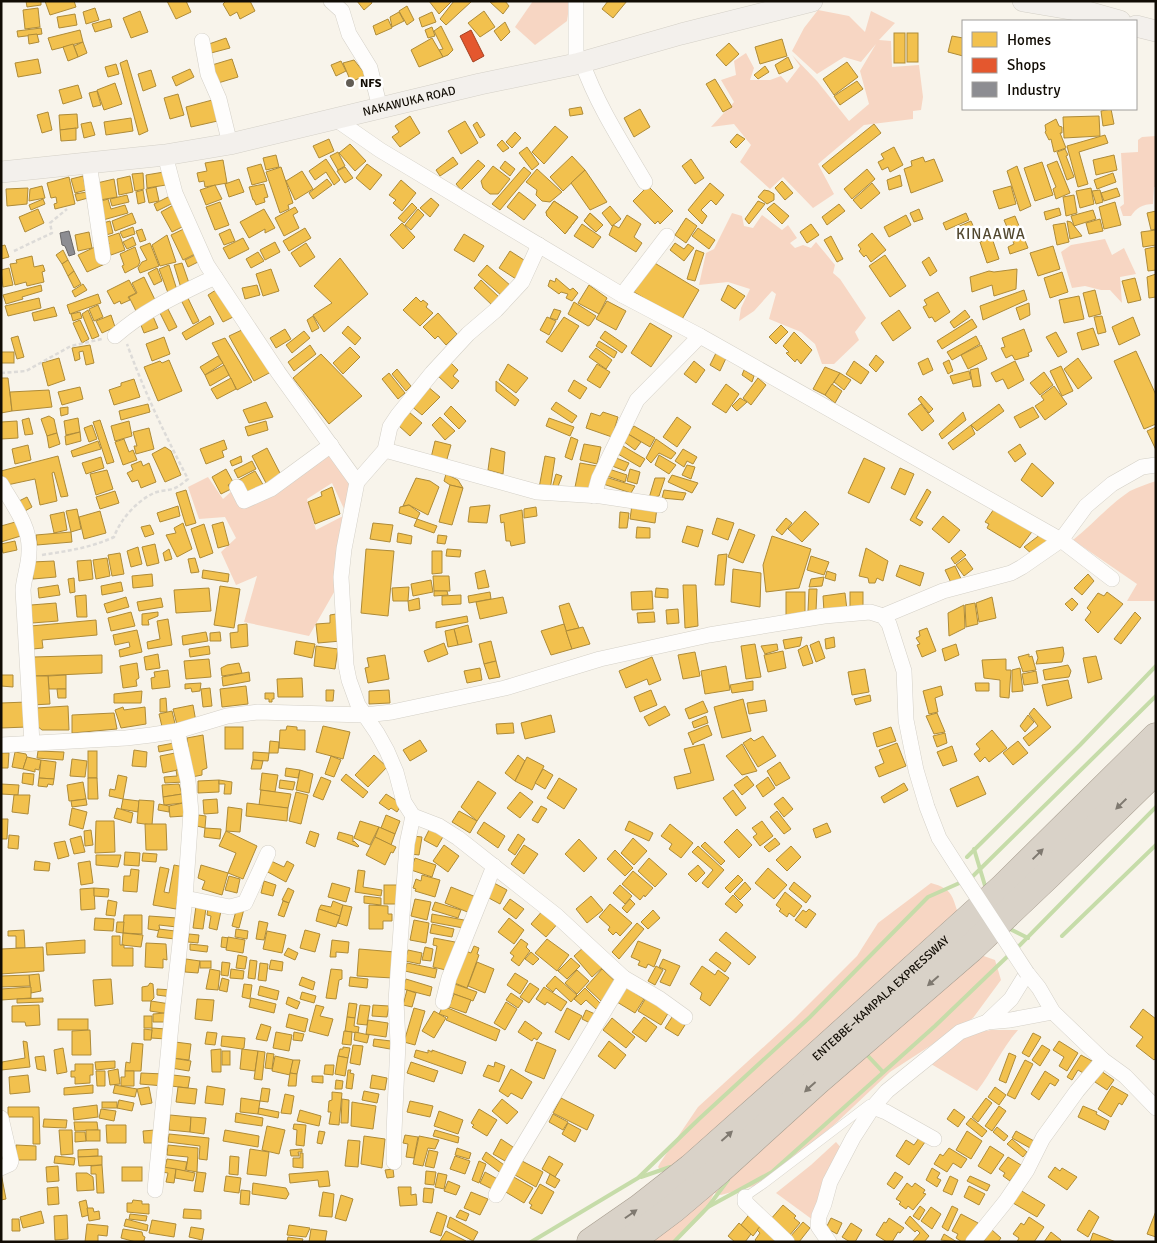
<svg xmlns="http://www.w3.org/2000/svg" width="1157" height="1243" font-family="Signika,sans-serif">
  <rect width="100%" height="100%" fill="#f8f4eb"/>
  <!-- green -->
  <g fill="#f7d6c3">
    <path d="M533,1H570L567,21L535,45L515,27Z"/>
    <path d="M818,10L849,16L865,32L871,11L895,23L879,40L891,41L892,67L919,65L923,97L921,110L913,111V119L864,125L818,164L834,194L813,208L783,177L770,189L740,162L751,145L734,124L711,127L734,102L721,80L736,75L734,61L746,53L754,68L750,80H770L781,76L787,83L800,66L792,55L817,81L849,121L869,104L860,71L876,44L861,62L844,57L817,74L792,51L804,28Z"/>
    <path d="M1156,136V187H1154L1153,204C1143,204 1136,208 1131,216H1123L1120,207L1124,204L1121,153L1138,152V140L1142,137Z"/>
    <path d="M732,213L742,216L744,226L753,228L762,215L782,230L788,225L797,238L790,243L795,248L803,245L811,248L816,242L835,265L833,273L840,279L866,318L855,332L859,340L834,364H822L815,344L801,332L769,319L776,294L772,291L754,311L739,321L741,308L750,289L728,282L699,285L706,253L714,249Z"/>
    <path d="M1105,239L1112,255L1124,248L1136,274L1120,277L1122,303L1110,290H1101L1085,286L1072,288L1061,252L1071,245Z"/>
    <path d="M331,450L354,485L345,511L332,483L307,499L316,530L345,515L337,587L309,636L244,622L257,576L236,585L221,552L236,538L225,517L199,519L188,487L208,477L223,499L233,490L244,505Z"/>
    <path d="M1156,481V601H1127L1137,584L1073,540C1093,524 1109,505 1130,491C1138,487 1147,484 1156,481Z"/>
    <path d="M931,883C953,889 952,896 959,916L675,1164L662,1172L658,1167L660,1163L698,1107L793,1020L857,956L878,923Z"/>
    <path d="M978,954L995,960L1001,980L973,1018L890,1072L835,1124L761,1184L721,1195L714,1193L704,1214L676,1242H649L714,1192Z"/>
    <path d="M991,1030H1018C1001,1049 992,1072 977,1091L931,1064L960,1038L974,1033Z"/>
    <path d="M836,1142L842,1149L813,1220L776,1193L811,1165Z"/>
  </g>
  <!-- homes -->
  <g fill="#f2c14e" stroke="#ae8b38">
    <path d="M26,1H41V5L27,7Z"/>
    <path d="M45,1H74L76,7L50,15Z"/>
    <path d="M167,1H186L191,12L176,19Z"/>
    <path d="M226,1H250L255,11L240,19L237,12L230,16L223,4Z"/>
    <path d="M357,1H371L372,3L364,10Z"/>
    <path d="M429,1H452L439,14Z"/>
    <path d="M454,1H472L446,25L440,19Z"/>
    <path d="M505,1L509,6L503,14L490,2Z"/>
    <path d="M608,1H627L613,18L602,9Z"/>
    <path d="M407,6L414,20L407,25L399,11Z"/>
    <path d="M38,8L40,27L25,29L23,10Z"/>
    <path d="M95,8L99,20L86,24L83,12Z"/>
    <path d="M140,11L148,32L131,38L123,18Z"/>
    <path d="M484,11L495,27L480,37L468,23Z"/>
    <path d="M399,12L404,21L392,27L390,17Z"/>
    <path d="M432,12L436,22L422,27L419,18Z"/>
    <path d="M75,14L77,25L59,28L57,17Z"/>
    <path d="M110,19L112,27L95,32L92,24Z"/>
    <path d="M388,19L392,28L376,35L373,26Z"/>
    <path d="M505,22L510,32L501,41L494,31Z"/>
    <path d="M441,26L453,50L448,55L443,57L439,50L443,49L434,31Z"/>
    <path d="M432,27L435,36L428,38L425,30Z"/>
    <path d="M41,28L42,34L18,37L17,31Z"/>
    <path d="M80,30L83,42L52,50L48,38Z"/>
    <rect x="894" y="33" width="11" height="30"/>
    <rect x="907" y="33" width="11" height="29"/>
    <path d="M37,34L39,42L29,44L28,35Z"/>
    <path d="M952,36L963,38V56L948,52Z"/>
    <path d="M226,38L230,48L211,53L209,44Z"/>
    <path d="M432,38L443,57L419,67L411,50Z"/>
    <path d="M782,39L787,56L760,64L755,47Z"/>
    <path d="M83,42L87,53L78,57L74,46Z"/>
    <path d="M729,43L739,54L726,66L716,55Z"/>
    <path d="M73,44L78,57L68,61L63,47Z"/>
    <path d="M788,57L793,68L779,74L775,65Z"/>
    <path d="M38,59L41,73L18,77L15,63Z"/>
    <path d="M232,59L238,77L218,83L212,65Z"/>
    <path d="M127,60L148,131L139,135L120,63Z"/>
    <path d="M354,60L366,75L351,82L343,63Z"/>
    <path d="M341,61L346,71L336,76L331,65Z"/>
    <path d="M847,62L858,77L834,95L823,79Z"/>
    <path d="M116,64L119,74L108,77L105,67Z"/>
    <path d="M765,66L769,72L758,79L754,75Z"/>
    <path d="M190,69L194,77L176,86L172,77Z"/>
    <path d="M151,70L156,86L143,91L138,74Z"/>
    <path d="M715,79L732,107L723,112L706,84Z"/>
    <path d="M857,81L863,89L840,105L834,96Z"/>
    <path d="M115,83L122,104L104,110L97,90Z"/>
    <path d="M78,85L82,98L63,104L59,90Z"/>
    <path d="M97,91L101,105L93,107L89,93Z"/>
    <path d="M178,94L184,115L170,119L164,98Z"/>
    <path d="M216,99L222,120L191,127L186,107Z"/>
    <path d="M581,107L583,114L570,116L569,109Z"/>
    <path d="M640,109L650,127L634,137L624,118Z"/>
    <path d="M1111,109L1114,124L1103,126L1101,111Z"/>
    <path d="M48,112L52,130L42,133L37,115Z"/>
    <path d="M77,114L78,128L60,130L59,115Z"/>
    <path d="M410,116L420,133L400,147L392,137L399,132L395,126Z"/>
    <path d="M1099,116L1100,136L1064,138L1063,117Z"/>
    <path d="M131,118L133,131L106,135L104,122Z"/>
    <path d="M1056,119L1059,126L1062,127V133H1060L1066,148L1054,152L1051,139L1049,140L1045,132L1046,131L1045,125Z"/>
    <path d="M465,121L478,143L461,154L448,131Z"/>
    <path d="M91,122L95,135L84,138L81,124Z"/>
    <path d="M477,122L485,135L480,138L473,125Z"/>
    <path d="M874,124L881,133L829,174L822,166Z"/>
    <path d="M555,126L568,137L544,164L532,152Z"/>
    <path d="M76,128V140L61,141L60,130Z"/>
    <path d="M515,132L521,138L512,148L506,142Z"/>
    <path d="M737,134L745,139L736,148L730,142Z"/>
    <path d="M1105,135L1108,143L1079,152L1088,184L1078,187L1067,146Z"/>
    <path d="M329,139L334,151L319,158L313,146Z"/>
    <path d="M502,140L509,148L503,152L497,145Z"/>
    <path d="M350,144L366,161L355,171L339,153Z"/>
    <path d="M527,147L539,164L532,170L519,153Z"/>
    <path d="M894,147L903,165L890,172L888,167L882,170L878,162L884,159L881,154Z"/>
    <path d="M1065,149L1068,155L1066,156L1074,177L1067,180L1057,152Z"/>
    <path d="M338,152L345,166L338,170L330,156Z"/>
    <path d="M276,155L279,167L266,170L263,158Z"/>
    <path d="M1114,155L1117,170L1096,175L1093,160Z"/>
    <path d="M572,156L585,170L563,191L550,177Z"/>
    <path d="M453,157L458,164L440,176L436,170Z"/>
    <path d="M923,157L925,162L934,159L943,181L911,193L904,169L912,166L911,161Z"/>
    <path d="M326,159L340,180L334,185L326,172L315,180L309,171Z"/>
    <path d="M691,159L704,178L695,184L682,166Z"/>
    <path d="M223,160L227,183L205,187L204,181L199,182L197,173L207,171L205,163Z"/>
    <path d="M478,160L485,166L461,190L456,184Z"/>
    <path d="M505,161L515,169L510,176L500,168Z"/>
    <path d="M1057,161L1070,193L1056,199L1053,189L1056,187L1047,165Z"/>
    <path d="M1042,162L1053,195L1035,201L1024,168Z"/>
    <path d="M261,164L267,181L252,185L247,168Z"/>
    <path d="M367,164L382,175L370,190L356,178Z"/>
    <path d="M493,166L510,179L498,194H490L483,188L481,181Z"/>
    <path d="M1017,166L1031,206L1020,211L1007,171Z"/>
    <path d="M281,167L293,203L288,205L289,209L280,213L266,172Z"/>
    <path d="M345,167L353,178L345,183L337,171Z"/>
    <path d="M524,167L531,173L500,210L492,204Z"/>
    <path d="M537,169L562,192L550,202L542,201L536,195L537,190L526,182Z"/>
    <path d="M867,169L875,179L852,199L844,189Z"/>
    <path d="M585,170L607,202L590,210L571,183Z"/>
    <path d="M302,171L313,189L295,200L286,181Z"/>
    <path d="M164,172L166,185L147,188L146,175Z"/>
    <path d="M143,173L144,189L135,191L132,174Z"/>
    <path d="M1113,173L1116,182L1097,189L1094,180Z"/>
    <path d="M900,175L902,186L889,190L887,180Z"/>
    <path d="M83,176L86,190L75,193L71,179Z"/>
    <path d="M130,176L133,192L119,195L117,179Z"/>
    <path d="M69,177L75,204L55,209L54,204L57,203L56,197L51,198L47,183Z"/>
    <path d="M114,179L117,197L100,200L97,183Z"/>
    <path d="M239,179L244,192L229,197L225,184Z"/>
    <path d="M327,179L332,185L313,199L309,193Z"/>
    <path d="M401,180L416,193L402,211L393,203L396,200L389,195Z"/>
    <path d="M782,181L793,193L785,200L775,188Z"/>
    <path d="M710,183L724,195L716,205L711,200L701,210L707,216L702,224L688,210Z"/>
    <path d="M872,183L880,193L861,209L853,200Z"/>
    <path d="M264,184L268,197L264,198L265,202L256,205L254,200H253L249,187Z"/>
    <path d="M215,185L222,199L206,205L200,190Z"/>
    <path d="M42,186L45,198L29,201L30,189Z"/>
    <path d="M648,186L673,211L660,224L658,221L655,224L633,201Z"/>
    <path d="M1011,186L1016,204L999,209L993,191Z"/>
    <path d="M156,187L159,201L149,203L146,189Z"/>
    <path d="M28,188L27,204L7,206L6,189Z"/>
    <path d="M1091,188L1094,204L1080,208L1076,191Z"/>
    <path d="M1117,188L1120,196L1104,201L1101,193Z"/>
    <path d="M143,190L145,202L138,204L136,192Z"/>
    <path d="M764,190L769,191L774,194V200L767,204L758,197Z"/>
    <path d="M1100,190L1103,202L1096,204L1092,191Z"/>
    <path d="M87,192L88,198L77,201L75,194Z"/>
    <path d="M519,192L536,205L524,220L507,207Z"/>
    <path d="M127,195L129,202L112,206L110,199Z"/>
    <path d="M172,195L175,202L157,211L154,204Z"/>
    <path d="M1074,195L1077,213L1066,216L1063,197Z"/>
    <path d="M431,198L439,205L430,217L420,208Z"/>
    <path d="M43,199L45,204L31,210L29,205Z"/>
    <path d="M108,199L111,209L125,205L128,213L103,220L98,202Z"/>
    <path d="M554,201L578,217L565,234L547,216L546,212Z"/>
    <path d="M554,201L578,217L565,234L547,216L546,212Z"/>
    <path d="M758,201L765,204L749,224L745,219Z"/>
    <path d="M220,202L229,225L215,230L206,207Z"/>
    <path d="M1115,202L1121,225L1104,229L1099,207Z"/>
    <path d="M177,203L188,224L172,232L161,212Z"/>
    <path d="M412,203L417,208L404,223L398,218Z"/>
    <path d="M774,203L789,216L782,224L767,209Z"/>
    <path d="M839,204L845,211L827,225L822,217Z"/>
    <path d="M610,206L621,219L612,226L602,213Z"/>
    <path d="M295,207L298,212L293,215L299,228L284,236L275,218Z"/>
    <path d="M1059,208L1061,215L1046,220L1044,212Z"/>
    <path d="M38,209L44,223L25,232L19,217Z"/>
    <path d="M264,209L275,228L265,233V229L249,238L240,222Z"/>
    <path d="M418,209L424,215L411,230L405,225Z"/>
    <path d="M919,209L923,219L914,222L910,213Z"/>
    <path d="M1093,210L1096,219L1074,226L1071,216Z"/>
    <path d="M1156,211V229L1151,230L1147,213Z"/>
    <path d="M132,213L136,223L115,231L112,221Z"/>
    <path d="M590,213L603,225L596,232L584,221Z"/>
    <path d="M590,213L603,225L596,232L584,221Z"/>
    <path d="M966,213L969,220L946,230L943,223Z"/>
    <path d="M627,215L641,224L634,237L642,243L636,252L609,235L613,225L619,228Z"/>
    <path d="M906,215L911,225L889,237L884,227Z"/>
    <path d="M1015,216L1028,248L1010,254L1008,247L1014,244L1004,220Z"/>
    <path d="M686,218L697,226L686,243L675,235Z"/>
    <path d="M1100,219L1103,231L1089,234L1086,223Z"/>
    <path d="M110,221L113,233L106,235L103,223Z"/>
    <path d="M971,221L975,230L960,237L955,228Z"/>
    <path d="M1067,221L1071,222L1082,236L1070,239Z"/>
    <path d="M402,223L415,237L403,249L390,235Z"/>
    <path d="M1065,223L1069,242L1057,245L1053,225Z"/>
    <path d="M582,224L601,237L593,248L574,236Z"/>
    <path d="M811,224L819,235L807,243L800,232Z"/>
    <path d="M133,227L135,234L123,238L120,232Z"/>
    <path d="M188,227L199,252L183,260L171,235Z"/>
    <path d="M305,228L311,238L289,251L283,241Z"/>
    <path d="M698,228L715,240L709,249L692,236Z"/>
    <path d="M142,229L146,240L140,242L136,231Z"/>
    <path d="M230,229L235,241L224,245L219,234Z"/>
    <path d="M1156,230V245L1143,247L1141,232Z"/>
    <path d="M89,232L92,248L78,251L75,235Z"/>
    <path d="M119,233L125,250L111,255L106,245L109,244L107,237Z"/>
    <path d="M872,233L886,250L871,262L866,255L864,257L859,251L861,249L858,245Z"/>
    <path d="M464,234L484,246L474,262L454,250Z"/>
    <path d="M167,235L176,262L160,266L152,245Z"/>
    <path d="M831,236L843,259L837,262L824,240Z"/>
    <path d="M133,237L136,245L127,249L123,242Z"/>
    <path d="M243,238L249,249L229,259L223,248Z"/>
    <path d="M992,238L999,259L987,263L980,242Z"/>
    <path d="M275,242L280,252L265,260L260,250Z"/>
    <path d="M150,243L159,266L140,273L138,268L142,262L147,260L140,247Z"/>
    <path d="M306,243L315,257L300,267L291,253Z"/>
    <path d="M675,243L684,249L688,244L694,248L684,261L670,250Z"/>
    <path d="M5,245L9,257L1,259V246Z"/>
    <path d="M1053,246L1060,269L1038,276L1030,253Z"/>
    <path d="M95,247L105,264L87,272L78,255Z"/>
    <path d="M135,247L140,262L138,266L125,273L122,266L124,265L120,254Z"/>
    <path d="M1154,247H1156V270L1148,271L1145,249Z"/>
    <path d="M63,250L68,260L62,264L56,255Z"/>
    <path d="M696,250L704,253L695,281L687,279Z"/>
    <path d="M510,251L527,262L516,279L499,268Z"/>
    <path d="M258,252L264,261L251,268L246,259Z"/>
    <path d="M199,253L202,260L188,267L185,260Z"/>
    <path d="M885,255L906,286L890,297L869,266Z"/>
    <path d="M32,256L34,267L43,265L45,271L42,272L44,282L27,286L26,282L15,285L10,264L17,263L16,260Z"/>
    <path d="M929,257L937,271L930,276L922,262Z"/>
    <path d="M340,258L368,294L324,332L313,315L332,303L314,286Z"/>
    <path d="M68,260L74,271L68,276L62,264Z"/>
    <path d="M653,262L699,290L681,321L634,292Z"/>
    <path d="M182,263L190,286L181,288L174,265Z"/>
    <path d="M169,265L177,290L168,293L159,269Z"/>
    <path d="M487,265L511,286L502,296L478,275Z"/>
    <path d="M9,268L13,285L3,287L1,270Z"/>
    <path d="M157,268L162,281L154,285L148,273Z"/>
    <path d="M271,269L279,291L263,296L256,274Z"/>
    <path d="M1017,269L1016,289L994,296L992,285L972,292L970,277L989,271L994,272Z"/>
    <path d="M74,271L81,284L74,288L68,276Z"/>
    <path d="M1062,272L1068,292L1050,298L1044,278Z"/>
    <path d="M1156,274V297L1149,298L1147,277Z"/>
    <path d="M144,277L156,302L136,311L129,297L137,293L132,283Z"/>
    <path d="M556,278L570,290L573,288L578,293L572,301L566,298L568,294L561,292L559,294L548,286L550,280L555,282Z"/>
    <path d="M1135,278L1141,300L1128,303L1122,281Z"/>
    <path d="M129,280L136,293L128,297L130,300L121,304L120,301L114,304L107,291Z"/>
    <path d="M481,280L500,298L493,306L474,288Z"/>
    <path d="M83,284L87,290L75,297L72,291Z"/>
    <path d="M41,285L42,291L22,297L23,299L6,304L3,295Z"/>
    <path d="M257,285L260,295L245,299L242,288Z"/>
    <path d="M589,285L607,298L599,314L578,303Z"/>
    <path d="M728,285L745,296L735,309L721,300Z"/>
    <path d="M219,288L235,316L223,322L208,295Z"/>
    <path d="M1024,290L1027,300L983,320L980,306Z"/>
    <path d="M1095,290L1101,314L1089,317L1083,293Z"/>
    <path d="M938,292L950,312L935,322L932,317L929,318L923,307L927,305L924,300Z"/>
    <path d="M98,294L101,303L70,314L67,305Z"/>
    <path d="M186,294L199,321L193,324L180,298Z"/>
    <path d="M1079,296L1084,319L1064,323L1059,300Z"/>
    <path d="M416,297L421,302L423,300L428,304L426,307L433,313L420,326L403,310Z"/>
    <path d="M39,298L41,308L8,316L5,306Z"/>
    <path d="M607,301L626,311L616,330L596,319Z"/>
    <path d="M574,302L596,316L590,325L588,326L568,314Z"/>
    <path d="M1029,303L1030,315L1020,320L1016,308Z"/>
    <path d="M98,305L103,317L94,321L89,309Z"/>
    <path d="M54,307L57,316L34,321L32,313Z"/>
    <path d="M168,309L177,327L169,331L160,313Z"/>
    <path d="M554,309L561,311L557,320L550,318Z"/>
    <path d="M88,310L99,336L92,339L82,314Z"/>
    <path d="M899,310L911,328L893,341L881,323Z"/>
    <path d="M965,310L970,317L954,328L950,322Z"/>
    <path d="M80,312L82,318L73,321L71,314Z"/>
    <path d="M438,313L457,334L446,345L438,336L435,339L423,327Z"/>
    <path d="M152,314L158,328L144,333L139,320Z"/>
    <path d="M111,315L115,327L102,333L96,321Z"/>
    <path d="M210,316L214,324L186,340L182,333Z"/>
    <path d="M313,316L319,328L312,332L307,320Z"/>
    <path d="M1102,316L1106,332L1098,334L1094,317Z"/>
    <path d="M547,317L556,321L549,335L540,330Z"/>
    <path d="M564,317L579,326L562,352L546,342Z"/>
    <path d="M1133,317L1140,335L1119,345L1112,327Z"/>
    <path d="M972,319L977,327L942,349L937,341Z"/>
    <path d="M80,320L89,339L82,343L73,323Z"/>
    <path d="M650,323L672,336L651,367L631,353Z"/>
    <path d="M781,325L788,332L776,344L769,337Z"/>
    <path d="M348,326L361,338L355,345L342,333Z"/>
    <path d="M1093,328L1099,345L1082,350L1077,333Z"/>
    <path d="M244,329L271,372L254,381L229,336Z"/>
    <path d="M285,329L291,339L276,348L270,338Z"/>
    <path d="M1024,329L1032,351L1028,353L1029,356L1015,360L1012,355L1006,358L1001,348L1005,347L1002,338Z"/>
    <path d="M304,331L310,338L292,353L286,345Z"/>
    <path d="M605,331L627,346L622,353L600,338Z"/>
    <path d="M794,332L812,350L801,364L797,359L795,362L786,353L789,352L783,346Z"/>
    <path d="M1056,332L1067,352L1058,357L1046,337Z"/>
    <path d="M18,336L24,357L17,359L11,338Z"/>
    <path d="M976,336L980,344L952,360L947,352Z"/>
    <path d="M164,337L170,354L152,361L146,344Z"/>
    <path d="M225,338L252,382L237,390L212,343Z"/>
    <path d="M599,341L617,352L614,358L596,346Z"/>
    <path d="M90,345L94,363L86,365L83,351L79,352L80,359L75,361L72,348Z"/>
    <path d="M310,345L316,354L294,371L288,362Z"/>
    <path d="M981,345L987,359L968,369L961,355Z"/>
    <path d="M350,347L360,357L343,374L333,363Z"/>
    <path d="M596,348L612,360L606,369L589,357Z"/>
    <path d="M718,349L728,354L720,371L710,365Z"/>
    <path d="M1136,351L1156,395V424L1144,429L1114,361Z"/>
    <rect x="1" y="352" width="13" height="11"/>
    <path d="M321,354L362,396L329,424L293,378Z"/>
    <path d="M876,355L884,362L876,372L869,365Z"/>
    <path d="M218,356L223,363L205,375L200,367Z"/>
    <path d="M59,358L65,380L48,386L42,363Z"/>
    <path d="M928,358L933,370L923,375L918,363Z"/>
    <path d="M1078,358L1092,378L1078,389L1064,369Z"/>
    <path d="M169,360L182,391L158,401L144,367L160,361L162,363Z"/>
    <path d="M949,360L953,371L948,374L943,363Z"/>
    <path d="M694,361L705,370L696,383L684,374Z"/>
    <path d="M854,361L869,372L861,384L846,374Z"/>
    <path d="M1015,361L1024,380L1008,389L1003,379L996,382L991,373Z"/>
    <path d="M450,362L458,370L453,376L459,381L452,389L437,375Z"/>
    <path d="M508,364L528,378L516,393L499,380Z"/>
    <path d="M597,364L610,372L600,388L587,380Z"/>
    <path d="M224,365L229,375L210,386L205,375Z"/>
    <path d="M1061,366L1073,391L1062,396L1050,371Z"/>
    <path d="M825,367L840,373L825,395L813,389Z"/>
    <path d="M978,368L981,386L973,387L970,370Z"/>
    <path d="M397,369L411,386L406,391L392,374Z"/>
    <path d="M744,370L754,376L752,382L742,375Z"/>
    <path d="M969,371L971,379L953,384L950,376Z"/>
    <path d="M1044,372L1053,385L1040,395L1030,383Z"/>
    <path d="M389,373L405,393L398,399L382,379Z"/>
    <path d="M840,373L851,380L844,390L834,382Z"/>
    <path d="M1,378H8L12,411L1,413Z"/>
    <path d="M231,378L236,389L217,399L211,389Z"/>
    <path d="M758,378L766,385L751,405L743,398Z"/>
    <path d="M134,379L140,397L114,405L109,390L121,386V383Z"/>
    <path d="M574,380L587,388L580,399L568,391Z"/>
    <path d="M496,381L519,400L515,406L496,391Z"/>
    <path d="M726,384L739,394L726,413L712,404Z"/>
    <path d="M832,384L842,391L835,403L825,395Z"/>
    <path d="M427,386L440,397L422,415L410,405Z"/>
    <path d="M1054,386L1067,404L1045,420L1035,406L1044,400L1041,396Z"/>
    <path d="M80,387L83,399L62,405L58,392Z"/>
    <path d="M49,390L52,407L12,411L10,392Z"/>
    <path d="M921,396L933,409L929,413L918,399Z"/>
    <path d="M740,398L747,402L737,411L732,406Z"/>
    <path d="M266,402L273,417L249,423L243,410Z"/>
    <path d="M556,402L577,416L572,423L551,409Z"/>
    <path d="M148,404L150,412L121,420L119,411Z"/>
    <path d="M921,404L934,421L922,431L908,414Z"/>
    <path d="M999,404L1004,411L977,431L971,425Z"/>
    <path d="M451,406L466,421L459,429L444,414Z"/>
    <path d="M68,407V414L61,416L60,408Z"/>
    <path d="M1033,407L1039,417L1020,428L1014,417Z"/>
    <path d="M409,412L422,423L410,436L398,425Z"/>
    <path d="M603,412L618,417L612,437L586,428L591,413L600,416Z"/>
    <path d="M963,412L966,420L942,439L939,434Z"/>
    <path d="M49,416L54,419L57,433L47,436L41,419Z"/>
    <path d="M440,417L455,431L445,440L432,425Z"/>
    <path d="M677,417L691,427L677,447L663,437Z"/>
    <path d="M29,418L33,434L25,435L22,420Z"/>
    <path d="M78,418L80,432L66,435L64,421Z"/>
    <path d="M549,418L574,427L570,436L546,426Z"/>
    <path d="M100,420L114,462L107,464L93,422Z"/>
    <path d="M17,421L18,438L1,439V422Z"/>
    <path d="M129,421L132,436L115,441L111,426Z"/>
    <path d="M266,421L268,430L248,436L245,427Z"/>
    <path d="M92,425L97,439L89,442L84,428Z"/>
    <path d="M971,425L975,434L953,450L948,443Z"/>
    <path d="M634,426L655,438L650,447L628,434Z"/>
    <path d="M1156,427V450L1147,431Z"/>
    <path d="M149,428L154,449L136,454L134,446H137L133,432Z"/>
    <path d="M80,432L81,441L66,445L65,436Z"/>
    <path d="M57,433L60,444L49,448L47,436Z"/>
    <path d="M628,434L641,442L635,450L623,441Z"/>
    <path d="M571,437L578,440L572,460L565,457Z"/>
    <path d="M124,439L129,452L133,450L137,460L123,465L115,442Z"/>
    <path d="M656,439L676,453L671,459L659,453L651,463L646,458Z"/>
    <path d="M224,440L227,449L222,451L224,457L206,464L200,449Z"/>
    <path d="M98,441L101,449L73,457L71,451Z"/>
    <path d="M435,441L451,445L445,466L430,462Z"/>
    <path d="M584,444L601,447L597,464L580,460Z"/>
    <path d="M1020,444L1026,454L1015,462L1008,452Z"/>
    <path d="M28,445L31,460L15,464L12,449Z"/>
    <path d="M623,446L645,459L640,467L618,454Z"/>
    <path d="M165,447L171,451L181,475L165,482L152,454Z"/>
    <path d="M267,448L282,477L267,485L252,456Z"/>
    <path d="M491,448L505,452L503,474L488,470Z"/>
    <path d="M683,449L697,457L693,464L687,461L684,467L675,461Z"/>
    <path d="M659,455L676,465L669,474L655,465Z"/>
    <path d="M58,456L68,496L61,497L54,472L52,473L57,501L40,505L35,479L7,485L1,474V471Z"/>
    <path d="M241,456L242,462L232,466L230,461Z"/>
    <path d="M545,456L555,458L550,490L539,488Z"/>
    <path d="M611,456L629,463L625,471L607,464Z"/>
    <path d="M101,457L104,468L86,474L82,463Z"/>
    <path d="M864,458L885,468L869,503L848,493Z"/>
    <path d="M141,461L143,466L149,463L156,482L141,488L138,480L132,482L127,473L133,470L131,465Z"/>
    <path d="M252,461L256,469L238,478L234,470Z"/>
    <path d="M580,463L597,466L592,491L575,487Z"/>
    <path d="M1032,463L1054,483L1042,497L1021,480Z"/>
    <path d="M687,465L695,467L691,479L682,475Z"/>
    <path d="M606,468L627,475L625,482L604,475Z"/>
    <path d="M900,468L914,474L905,495L891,488Z"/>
    <path d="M226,469L233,482L228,485L231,489L221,494L212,477Z"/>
    <path d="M630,469L640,472L637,484L627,481Z"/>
    <path d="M107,470L113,489L96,495L90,474Z"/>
    <path d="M255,471L265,488L245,497L237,481Z"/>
    <path d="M446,474L458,480L463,488L450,485L444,481Z"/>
    <path d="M556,474L562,476L557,489L552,488Z"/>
    <path d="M672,475L698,483L692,493L668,482Z"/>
    <path d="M602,476L635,486L631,493L600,483Z"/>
    <path d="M416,478L430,481L439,487L428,515L409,505L403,506Z"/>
    <path d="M655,478H665L659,496L649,498Z"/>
    <path d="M450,485L463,488L452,525L439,522Z"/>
    <path d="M332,487L340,514L315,524L308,502L322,496L321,492Z"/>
    <path d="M927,489L931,492L916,518L923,522L920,526L910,520Z"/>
    <path d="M186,490L196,523L186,526L176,493Z"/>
    <path d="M664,490L686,493L683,500L662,498Z"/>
    <path d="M115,491L119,503L100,509L96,497Z"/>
    <path d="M27,497L32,507L25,511L19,501Z"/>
    <path d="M409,505L420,513L417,519L399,513L400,507Z"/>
    <path d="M490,505L487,523L468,522L470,507Z"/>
    <path d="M632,505L657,508L655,523L630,519Z"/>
    <path d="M178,506L180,516L160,522L157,513Z"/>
    <path d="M996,506L1034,529L1020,548L987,528L989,524L985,522Z"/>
    <path d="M536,507L537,516L524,518V509Z"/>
    <path d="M77,509L81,529L71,532L66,511Z"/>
    <path d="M522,510L525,543L511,546L510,541H506L504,522L501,523L500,515Z"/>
    <path d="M100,511L106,533L84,539L79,517Z"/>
    <path d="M805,511L819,524L802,542L788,529Z"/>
    <path d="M64,512L67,530L54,533L50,515Z"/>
    <path d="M620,512L629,513L627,528H619Z"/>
    <path d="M943,516L960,530L949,543L932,529Z"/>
    <path d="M717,518L734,523L728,540L712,534Z"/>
    <path d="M786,518L792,523L782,535L776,530Z"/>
    <path d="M417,519L437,526L434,533L414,526Z"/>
    <path d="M19,521L24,535L1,542V526Z"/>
    <path d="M223,522L229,545L218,548L212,525Z"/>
    <path d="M183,523L192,549L177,557L166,535L176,533L174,528Z"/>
    <path d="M373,523L393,525L390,542L370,539Z"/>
    <path d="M204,524L213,553L200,558L191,529Z"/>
    <path d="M150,525L154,534L145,537L141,527Z"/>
    <path d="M687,526L703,530L698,547L682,542Z"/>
    <path d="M637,527L650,528V538H636Z"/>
    <path d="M739,529L755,535L743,563L728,557Z"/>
    <path d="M71,532L72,542L37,545L36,535Z"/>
    <path d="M398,533L412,536L411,544L397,542Z"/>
    <path d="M1041,534L1047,541L1033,555L1024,547Z"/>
    <path d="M438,535L447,536L445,544L437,543Z"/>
    <path d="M772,536L811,549L799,588L766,592L763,565Z"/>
    <path d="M15,541L17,550L3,553L1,544Z"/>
    <path d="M155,544L159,563L147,566L142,547Z"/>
    <path d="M138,547L142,564L131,567L127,551Z"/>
    <path d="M866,548L888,561L883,581L877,578L875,583H869L868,578L859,576Z"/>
    <path d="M169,549L172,559L165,561L163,553Z"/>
    <path d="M366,549L394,551L388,616L361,613Z"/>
    <path d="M447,549L461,550L460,557L446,556Z"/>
    <path d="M961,550L966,555L955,564L951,558Z"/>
    <path d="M432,551H442V573L432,574Z"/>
    <path d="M120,553L124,574L112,576L108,555Z"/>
    <path d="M727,554L724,585H715L718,555Z"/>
    <path d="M811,556L829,562L824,575L807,570Z"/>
    <path d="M107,558L110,576L96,579L93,560Z"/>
    <path d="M195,558L199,572L191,573L188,559Z"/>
    <path d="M965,558L973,569L964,576L956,565Z"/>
    <path d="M91,560L93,579L79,581L77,561Z"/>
    <path d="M54,561L56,577L33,579L32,562Z"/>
    <path d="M900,565L924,573L920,586L896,576Z"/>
    <path d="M955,566L963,583L953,587L945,570Z"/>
    <path d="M733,569L761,573L760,607L731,602Z"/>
    <path d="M203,570L229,574L228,582L202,578Z"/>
    <path d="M485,570L489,587L478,589L475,573Z"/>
    <path d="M827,571L836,574L835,581L825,578Z"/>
    <path d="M152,574L153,586L133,588L132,576Z"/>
    <path d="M1088,574L1094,581L1082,595L1074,588Z"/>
    <path d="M433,576H449L450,591H434Z"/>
    <path d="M824,577L822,586L809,587L811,579Z"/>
    <path d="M74,578L75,592L70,593L68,579Z"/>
    <path d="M431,580L433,592L413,596L411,584Z"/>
    <path d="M121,582L123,591L102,595L101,586Z"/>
    <path d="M58,585L60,595L39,598L38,588Z"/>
    <path d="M683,585H696L698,626L685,628Z"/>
    <path d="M220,586L240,589L234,628L214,625Z"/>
    <path d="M409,587L408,601H393L392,588Z"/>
    <path d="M209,588L211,611L176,613L174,590Z"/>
    <path d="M656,588L668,589V598L655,597Z"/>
    <path d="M809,589H817L816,611H808Z"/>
    <path d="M434,591H447L448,595L434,596Z"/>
    <path d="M652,591L653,609L632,610L631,592Z"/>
    <path d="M490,592L491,599L469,603L468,596Z"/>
    <rect x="786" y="592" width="19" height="25"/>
    <rect x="850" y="592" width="13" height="16"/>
    <path d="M1107,592L1123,604L1098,633L1085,620L1091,612L1087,608L1098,593L1104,596Z"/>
    <path d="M845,593L847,610L824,612L823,596Z"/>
    <path d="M86,595L87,617H77L75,596Z"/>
    <path d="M461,595V604L442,605V596Z"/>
    <path d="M126,597L129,607L107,613L104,604Z"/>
    <path d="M503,597L507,613L480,619L476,602Z"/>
    <path d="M992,597L996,618L979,622L976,603Z"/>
    <path d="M161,598L163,607L139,611L137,602Z"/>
    <path d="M419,598L420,609L409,611L408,601Z"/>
    <path d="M1072,598L1078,604L1072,611L1065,604Z"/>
    <path d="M56,603L58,621L32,623L31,605Z"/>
    <path d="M569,603L579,628L566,631L559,606Z"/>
    <path d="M975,603L978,624L966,627L965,605Z"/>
    <path d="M964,605L965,628L949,636L948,613Z"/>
    <path d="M678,609L679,623L667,624L666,610Z"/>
    <path d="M131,612L135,626L111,631L108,618Z"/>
    <path d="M158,612V616L148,620L149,625H142V614Z"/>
    <path d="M654,612L655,622L638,623L637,613Z"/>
    <path d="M1135,612L1141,618L1121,644L1114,639Z"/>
    <path d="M336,614L341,641L318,643L316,624L330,623V615Z"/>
    <path d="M467,616L468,622L436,628V622Z"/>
    <path d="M168,619L172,645L148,649L147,642L160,639L157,621Z"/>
    <path d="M96,620L97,635L42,640L43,648L33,649L31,626Z"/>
    <path d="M247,624L248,646L231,648L230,633L238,632V625Z"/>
    <path d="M564,624L572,649L551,655L541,631Z"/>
    <path d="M468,625L472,642L458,645L454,629Z"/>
    <path d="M583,627L590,644L572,649L566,631Z"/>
    <path d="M927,628L936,651L922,657L917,645L920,644L916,638L920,636L919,631Z"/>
    <path d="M454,629L458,645L448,647L445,631Z"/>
    <path d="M137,630L142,652L120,657L119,650L130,647L129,642L115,645L113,635Z"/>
    <path d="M206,632L208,641L183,645L182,636Z"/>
    <path d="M220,632L221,641H210V633Z"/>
    <path d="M802,637L800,646L785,649L783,640Z"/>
    <path d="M834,637L835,647L826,649L825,639Z"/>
    <path d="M296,641L315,644L312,658L294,654Z"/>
    <path d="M491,641L496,661L484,664L479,644Z"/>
    <path d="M819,641L825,658L816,662L810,645Z"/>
    <path d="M444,643L448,654L428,662L424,651Z"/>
    <path d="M755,644L761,677L746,679L741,646Z"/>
    <path d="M777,644L778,650L765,654L761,646Z"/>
    <path d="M956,644L959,655L945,661L942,649Z"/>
    <path d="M807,645L813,663L803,666L798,650Z"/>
    <path d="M209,646L210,654L190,657L189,649Z"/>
    <path d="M316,646L338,649L335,669L314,666Z"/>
    <path d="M1063,647L1064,654L1062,662L1036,664L1038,658L1036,651Z"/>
    <path d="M783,651L786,668L768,672L764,655Z"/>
    <path d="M695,652L700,676L683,679L678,655Z"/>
    <path d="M158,654L160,668L146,670L144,657Z"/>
    <path d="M1029,654V657L1032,656L1036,670L1023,672L1018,657Z"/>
    <path d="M102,655V673L34,676L33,657Z"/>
    <path d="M385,655L389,679L368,683L365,668L369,667L367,658Z"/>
    <path d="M1096,656L1102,679L1088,683L1083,658Z"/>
    <path d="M652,657L661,680L649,685L647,679L626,688L619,671Z"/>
    <path d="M209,659L211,677L186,679L184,661Z"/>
    <path d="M1006,659V670H1011L1009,698L1000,697V680L984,678L982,660Z"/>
    <path d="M496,661L500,677L489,679L484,664Z"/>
    <path d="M137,663L139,678L136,680L137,686L123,688L120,666Z"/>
    <path d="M239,663L242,673L222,676L221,668L227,665Z"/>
    <path d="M1068,665L1071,671L1069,677L1045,680L1043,670Z"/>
    <path d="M726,666L730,690L705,694L701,671Z"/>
    <path d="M480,668L482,680L467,683L464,671Z"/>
    <path d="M1020,668L1023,691L1012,692V670Z"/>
    <path d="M865,669L869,692L852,695L848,672Z"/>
    <path d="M168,670L170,687L152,689L151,678L155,677L154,672Z"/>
    <path d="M1036,671L1038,683L1024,685L1022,674Z"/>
    <path d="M249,672L250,681L223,686L222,677Z"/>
    <path d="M1,675H13V687L1,686Z"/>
    <path d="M66,675V689H49L48,676Z"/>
    <path d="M31,676H48L50,704L32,705Z"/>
    <path d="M302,678L303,697H278L277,679Z"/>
    <path d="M1068,680L1072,698L1047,706L1042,685Z"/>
    <path d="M753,681V690L732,693L730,685Z"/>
    <path d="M201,683L200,691L192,692L191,688L185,689V684Z"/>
    <path d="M975,683H989V691H976Z"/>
    <path d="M246,686L248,704L222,707L220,689Z"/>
    <path d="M941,686L943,695L935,698L938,712L929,714L923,691Z"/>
    <path d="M210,688L212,706L203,707L201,689Z"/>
    <path d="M57,689H66V698H58Z"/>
    <path d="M326,690H334L333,701H326Z"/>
    <path d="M389,690L390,703L369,704V691Z"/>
    <path d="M651,690L657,705L640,712L634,697Z"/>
    <path d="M142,691L141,703H114V694Z"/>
    <path d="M265,693H274V699H272V702H269V699H265Z"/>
    <path d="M870,695L871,701L856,705L854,699Z"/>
    <path d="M166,698L167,712H160V699Z"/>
    <path d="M743,699L751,731L722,738L714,707Z"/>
    <path d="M765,700L767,711L749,714L747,703Z"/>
    <path d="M703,701L708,712L689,719L685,709Z"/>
    <path d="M27,702V727L1,728V703Z"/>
    <path d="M193,705L196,722L177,725L173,709Z"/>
    <path d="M68,706L69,730H42L37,726L36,708Z"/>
    <path d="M665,706L670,715L649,726L644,717Z"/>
    <path d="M123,707L124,710L145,707L146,724L121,728L115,710Z"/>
    <path d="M1034,708L1051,727L1029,746L1023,738L1038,726L1029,714Z"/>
    <path d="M172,711L176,728L163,731L159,714Z"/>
    <path d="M114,713L117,729L72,733V715Z"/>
    <path d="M937,713L945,732L934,734L926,716Z"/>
    <path d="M551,715L555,732L525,739L521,723Z"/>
    <path d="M1028,715L1034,722L1025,732L1020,726Z"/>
    <path d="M706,716L708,723L694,728L692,722Z"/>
    <path d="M513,723L514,733L497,734L496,724Z"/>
    <path d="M708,725L712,735L694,743L693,745L688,733Z"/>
    <path d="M287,726L297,727V730H305V750L279,748L280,730H286Z"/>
    <path d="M323,726L350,732L343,759L316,752Z"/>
    <rect x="225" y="727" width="18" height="22"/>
    <path d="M891,727L896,741L877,747L873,733Z"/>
    <path d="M992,730L1007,748L989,762L985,757L980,762L974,754L980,749L976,744Z"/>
    <path d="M945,733L947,743L937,747L933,736Z"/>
    <path d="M203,735L207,768L202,770V775L192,777L187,738Z"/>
    <path d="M763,736L776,756L758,767L743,743L751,738L754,741Z"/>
    <path d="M420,740L427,751L410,761L403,750Z"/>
    <path d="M270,741L279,742L278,753H269Z"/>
    <path d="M1018,741L1028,753L1013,765L1003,753Z"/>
    <path d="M174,743L175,749L159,752L158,746Z"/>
    <path d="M897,743L906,766L879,777L875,767L884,763L879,750Z"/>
    <path d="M704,744L714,780L677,789L674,777L691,773L684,749Z"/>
    <path d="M742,744L757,771L742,775L726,756Z"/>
    <path d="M952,746L957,761L943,766L937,752Z"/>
    <path d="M134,750L147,752L146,767L132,766Z"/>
    <path d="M38,751L64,752L63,760L37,758Z"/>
    <rect x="88" y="751" width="9" height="27"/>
    <path d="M15,752L26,754L27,757L23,769L12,767Z"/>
    <path d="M180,752L183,769L163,773L160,756Z"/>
    <path d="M253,752L269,753L268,761L253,760Z"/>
    <path d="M1,753H9L8,768H1Z"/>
    <path d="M374,755L387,767L368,787L355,775Z"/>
    <path d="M518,755L525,761L515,781L505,773Z"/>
    <path d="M331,756L341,760L334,777L325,774Z"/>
    <path d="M27,757L41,760L39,770L35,769V772L23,769Z"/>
    <path d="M527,757L544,766L532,790L515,781Z"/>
    <path d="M72,759L87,761L85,777L70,776Z"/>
    <path d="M41,760L56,762L54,779L39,778Z"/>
    <path d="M253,760L263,761L261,769H251Z"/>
    <path d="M780,762L790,778L776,786L767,771Z"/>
    <path d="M286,768L300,770L298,778L285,776Z"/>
    <path d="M183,769L184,782L165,783L164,777L177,776L176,770Z"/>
    <path d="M543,769L553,775L545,789L535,783Z"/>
    <path d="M300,770L313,774L309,793L296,790Z"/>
    <path d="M23,773L34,774L33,785L22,783Z"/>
    <path d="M262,773L278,775L275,792L260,790Z"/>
    <path d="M346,774L368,792L363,798L341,780Z"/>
    <path d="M118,775L127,777L123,799L109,796L110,789L115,790Z"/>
    <path d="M747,776L754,785L742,795L734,785Z"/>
    <path d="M978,776L986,794L957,807L950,789Z"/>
    <path d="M321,777L331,781L323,800L313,796Z"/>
    <path d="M768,777L775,788L763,797L756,786Z"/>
    <path d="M39,778L54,779L53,785L48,784L47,787L38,786Z"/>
    <path d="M88,778H97L98,799H88Z"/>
    <path d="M559,778L577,789L564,809L547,798Z"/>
    <path d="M219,780V792L198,793V781Z"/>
    <path d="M219,780L232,782L231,794H224L225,784H219Z"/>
    <path d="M280,780L295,782L293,790L279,788Z"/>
    <path d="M478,781L496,793L477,821L461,807Z"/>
    <path d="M83,782L86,799L69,801L67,785Z"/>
    <path d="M904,783L908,790L884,803L881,797Z"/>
    <path d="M1,784L19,785L18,795L1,794Z"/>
    <path d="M179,784L182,794L163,797L162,785Z"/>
    <path d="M261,790L291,794L288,808L259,805Z"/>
    <path d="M733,790L746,808L736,816L723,798Z"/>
    <path d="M296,792L308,795L301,824L289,821Z"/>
    <path d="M520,792L533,802L520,818L507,808Z"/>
    <path d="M182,794L183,803L164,805L163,797Z"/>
    <path d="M386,794L402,804L397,812L391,808L389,810L379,803Z"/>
    <path d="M14,795H30L28,814L12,812Z"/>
    <path d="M783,797L793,809L784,817L774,804Z"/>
    <path d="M86,799L87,805L72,807L71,801Z"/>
    <path d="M123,799L139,801L138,812L121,809Z"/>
    <path d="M217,799L218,813L204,814L203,800Z"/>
    <path d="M139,800L154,801L152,825L137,823Z"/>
    <path d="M183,803L185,816L170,817L169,806Z"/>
    <path d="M247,803L288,808L287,821L246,816Z"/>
    <path d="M159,804L169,806V812L158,810Z"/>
    <path d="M541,806L547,809L538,823L532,820Z"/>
    <path d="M228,807L242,809L240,832L226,831Z"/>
    <path d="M72,808L87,812L83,829L69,825Z"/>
    <path d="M117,808L133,813L131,823L114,818Z"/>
    <path d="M459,811L477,821L470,833L452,822Z"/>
    <path d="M777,811L791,829L784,834L770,817Z"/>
    <path d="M198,815L206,816L205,828L197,826Z"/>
    <path d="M386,815L400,821L395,834L381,828Z"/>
    <path d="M1,819H8L7,839H1Z"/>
    <path d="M96,821H114L115,852L95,853Z"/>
    <path d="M360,821L379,827L370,845L354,838Z"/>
    <path d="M629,821L653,833L649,841L625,830Z"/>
    <path d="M762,821L773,836L760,846L753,837L757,834L752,828Z"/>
    <path d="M484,822L505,836L498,848L477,833Z"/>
    <path d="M827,823L831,832L816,838L813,829Z"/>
    <path d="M145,824H166L167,850H146Z"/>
    <path d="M670,824L693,843L681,858L669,849L672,844L661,836Z"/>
    <path d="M379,827L395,834L391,845L375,837Z"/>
    <path d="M205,828L221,829L220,839L204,837Z"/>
    <path d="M430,828L444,835L437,847L424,840Z"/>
    <path d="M737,829L752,845L739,858L724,842Z"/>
    <path d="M91,830L93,845L85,846L84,831Z"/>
    <path d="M226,831L257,846L243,879L228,873L236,853L219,846Z"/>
    <path d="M310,831L319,834L315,847L306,843Z"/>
    <path d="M339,832L353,836V842L354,841L359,846L358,847L337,839Z"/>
    <path d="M518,834L525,839L515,855L508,850Z"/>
    <path d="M9,835L19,836L18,849L8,848Z"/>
    <path d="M81,836L85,852L74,854L70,839Z"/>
    <path d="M413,836L422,837L419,855L411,854Z"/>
    <path d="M375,837L396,847L393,853L391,852L385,865L366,855Z"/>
    <path d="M633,838L647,851L634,865L621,853Z"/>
    <path d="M775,838L780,844L769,852L764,847Z"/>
    <path d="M579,839L597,858L584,872L565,854Z"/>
    <path d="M65,841L69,856L58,859L54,843Z"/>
    <path d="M705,842L725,861L721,865L701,846Z"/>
    <path d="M444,845L459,856L448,872L433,861Z"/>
    <path d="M524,845L538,854L524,874L511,864Z"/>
    <path d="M698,846L724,870L708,888L702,883L713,870L692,852Z"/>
    <path d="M791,846L801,857L787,871L776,860Z"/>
    <path d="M615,850L633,868L625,876L607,859Z"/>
    <path d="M125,852L140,853L139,866L124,865Z"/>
    <path d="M143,853L157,854L156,862L142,861Z"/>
    <path d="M96,855H121L118,867L96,865Z"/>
    <path d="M415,858L436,865L432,877L411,870Z"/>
    <path d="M649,858L667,874L655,887L638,871Z"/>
    <path d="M35,861L50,863L49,871L34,870Z"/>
    <path d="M90,861L93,883L81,885L78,863Z"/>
    <path d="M271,861L284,867L287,861L294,865L286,882L266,871Z"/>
    <path d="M174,865L184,867L176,909L153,905L160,867L169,869L164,892L169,893Z"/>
    <path d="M201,865L228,873L222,895L202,889L205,881L198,878Z"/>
    <path d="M698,865L705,873L696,882L688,874Z"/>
    <path d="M768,868L787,885L774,899L755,883Z"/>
    <path d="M131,869L139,870L137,892L123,891L124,876H130Z"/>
    <path d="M358,870L365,871L363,887L382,890L381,896L355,892Z"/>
    <path d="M633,871L653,888L645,897L644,895L640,900L622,884Z"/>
    <path d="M422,875L440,880L435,897L415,891L416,889L413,888L416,879L421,881Z"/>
    <path d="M738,875L743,880L730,893L725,888Z"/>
    <path d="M229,876L240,879L237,893L225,890Z"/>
    <path d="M264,881L276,885L273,896L261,893Z"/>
    <path d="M745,882L751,889L740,900L734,894Z"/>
    <path d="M794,882L811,896L806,903L789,889Z"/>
    <path d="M332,883L350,888L346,902L328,897Z"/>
    <path d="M494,883L507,890L500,904L487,897Z"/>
    <rect x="384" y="885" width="18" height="19"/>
    <path d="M620,885L632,896L625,904L613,893Z"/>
    <path d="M451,887L476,897L470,913L445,903Z"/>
    <path d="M94,888L95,909L81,910L80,889Z"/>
    <path d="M94,888L109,889L108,897L94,896Z"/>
    <path d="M288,888L294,891L289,903L282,900Z"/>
    <path d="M785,892L802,906L794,917L789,913L787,917L779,911L781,909L776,905Z"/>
    <path d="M733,895L743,905L736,913L725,904Z"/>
    <path d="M364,896L381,898V905L364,903Z"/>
    <path d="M591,896L603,910L587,923L576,909Z"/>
    <path d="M415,899L431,902L427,920L411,916Z"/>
    <path d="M510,899L524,909L516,919L503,909Z"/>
    <path d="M630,899L635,904L627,913L622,908Z"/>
    <path d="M108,900L117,902L115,916L106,915Z"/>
    <path d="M283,901L289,903L284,917L278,915Z"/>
    <path d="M333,901L343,905L340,916L319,909L321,905L331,907Z"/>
    <path d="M435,902L461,910L458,918L432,910Z"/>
    <path d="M610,904L632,923L620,936L616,932L613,935L608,930L610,927L599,917Z"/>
    <path d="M343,905L352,907L347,926L338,923Z"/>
    <path d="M369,905L388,906V914H392V921H383V929H369Z"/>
    <path d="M196,906L206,908L203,929L193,928Z"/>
    <path d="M237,907L244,909L239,928L232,926Z"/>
    <path d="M208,908L221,911L217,930L209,928L211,916L207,915Z"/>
    <path d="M319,909L340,916L336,927L316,921Z"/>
    <path d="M544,909L559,922L546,937L531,924Z"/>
    <path d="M809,909L816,914L806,928L795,920L803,910L806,912Z"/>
    <path d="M653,910L660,918L648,929L641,922Z"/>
    <path d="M432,914L464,920L463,928L431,922Z"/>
    <path d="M124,915H142V934L123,933Z"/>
    <path d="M149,916L177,918V927L159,925L160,931L148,929Z"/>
    <path d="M95,918L114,919L113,931L94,930Z"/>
    <path d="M509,918L524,930L514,944L498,932Z"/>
    <path d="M414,920L429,923L426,943L410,940Z"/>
    <path d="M259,921L268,923L264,940L256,939Z"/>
    <path d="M117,922H124L123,933L116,932Z"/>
    <path d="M637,923L644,929L619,959L612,952Z"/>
    <path d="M432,924L454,929L452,937L430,933Z"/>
    <path d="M159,929L175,931V939L157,937Z"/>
    <path d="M236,929L248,931L247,939L235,937Z"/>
    <path d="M24,930L25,948H16V936H8V931Z"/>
    <path d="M305,930L320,934L315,952L300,948Z"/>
    <path d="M267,931L286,935L282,953L263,949Z"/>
    <path d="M726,932L756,957L749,965L719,940Z"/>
    <path d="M123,933L143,935L141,947L122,945Z"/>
    <path d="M189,934L199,935L198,943L188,942Z"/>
    <path d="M112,936H120V945H124V948H133V966H112Z"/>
    <path d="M222,937L229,938L227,948L221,947Z"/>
    <path d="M228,937L245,940L243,953L226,950Z"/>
    <path d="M434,938L455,942L450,971L433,967L437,946L433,945Z"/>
    <path d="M521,939L528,944L526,947L530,951L519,966L511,960L514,956L510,953Z"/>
    <path d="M547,939L569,955L557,971L535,953Z"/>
    <path d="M85,940V953L47,955L46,943Z"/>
    <path d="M332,940L349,942L348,953L336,952V957H330Z"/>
    <path d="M638,941L661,950L654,967L648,964L646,968L638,965L640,961L631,957Z"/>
    <path d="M146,943L166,944L167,960L163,959V968L145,967Z"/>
    <path d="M190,944L208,946L207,952L190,950Z"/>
    <path d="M474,946L479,948L477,954L479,955L467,988L452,982L463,950L471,953Z"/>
    <path d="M585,946L603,967L592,977L574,956Z"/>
    <path d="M43,947L44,971L1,974V949Z"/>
    <path d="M425,947L433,949L431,961L422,960Z"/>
    <path d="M288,948L298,953L295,960L284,955Z"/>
    <path d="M359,949L395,952L393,978L357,976Z"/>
    <path d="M408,950L422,953L420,964L405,961Z"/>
    <path d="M531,952L539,959L533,965L525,959Z"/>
    <path d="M716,952L731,963L725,972L709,960Z"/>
    <path d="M238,955L247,957L245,969L236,968Z"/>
    <path d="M571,958L580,966L567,979L558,971Z"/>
    <path d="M186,959L200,961L198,973L185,972Z"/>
    <path d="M663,959L680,966L670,986L660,982L666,970L659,967Z"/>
    <path d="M250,960L257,961L255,979L248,978Z"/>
    <path d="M271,960L283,962L282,971L269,969Z"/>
    <rect x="200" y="961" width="11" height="7"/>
    <path d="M222,962L230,963L228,976L221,975Z"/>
    <path d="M477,962L494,969L485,993L468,986Z"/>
    <path d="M260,963L268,964L266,981L258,980Z"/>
    <path d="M407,963L437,969L435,978L405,971Z"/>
    <path d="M656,966L663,970L655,985L648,981Z"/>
    <path d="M702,966L715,975L718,970L729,978L710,1006L700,999L702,993L690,984Z"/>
    <path d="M210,969L220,971L218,990L206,989Z"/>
    <path d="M231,969L244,971L243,979L230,978Z"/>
    <path d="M331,969L342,970V979L339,980L336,999L326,998Z"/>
    <path d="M602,969L619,985L602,1002L586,987Z"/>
    <path d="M577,970L589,981L577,994L565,983Z"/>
    <path d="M515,973L528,981L520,994L507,985Z"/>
    <path d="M39,974L41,991L31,993L29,975Z"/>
    <path d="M29,975L30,986L1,987V976Z"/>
    <path d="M555,976L577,995L571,1002L556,988L553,992L546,986Z"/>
    <path d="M302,977L315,982L313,990L299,985Z"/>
    <path d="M350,977L368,979L367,988L349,986Z"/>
    <path d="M222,978L229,980L227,992L219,990Z"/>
    <path d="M111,979L113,1004L95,1006L93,980Z"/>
    <path d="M406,979L432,987L430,996L403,989Z"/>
    <path d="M150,983L153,984L154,998L151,1001H142V987L148,986Z"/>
    <path d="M452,983L477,992L473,1001L449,992Z"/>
    <path d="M530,983L539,989L529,1003L520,997Z"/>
    <path d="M244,984L252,985L250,999L242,997Z"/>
    <path d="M260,986L279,991L277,1000L258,995Z"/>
    <path d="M31,987V998L1,1000V989Z"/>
    <path d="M544,987L567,1002L561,1011L547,1002L545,1005L536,999Z"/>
    <path d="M626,987L644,999L635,1013L617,1002Z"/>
    <path d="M585,988L601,1004L596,1009L586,1000L581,1005L574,999Z"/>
    <path d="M157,989L173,990L172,997L157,995Z"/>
    <path d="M407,990L416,993L412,1007L403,1005Z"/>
    <path d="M302,992L316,996L314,1003L300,999Z"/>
    <path d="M511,993L523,1001L518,1008L506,1000Z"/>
    <path d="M454,994L471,1000L466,1013L449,1007Z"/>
    <path d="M647,996L670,1010L661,1025L638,1011Z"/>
    <path d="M288,997L300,1002L297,1009L286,1004Z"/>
    <path d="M43,998V1002L17,1003V999Z"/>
    <path d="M251,998L276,1004L274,1013L249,1007Z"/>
    <path d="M197,999L214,1000L212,1021L195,1019Z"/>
    <path d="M151,1001L170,1004L169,1014L150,1011Z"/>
    <path d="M506,1002L517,1009L505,1030L494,1023Z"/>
    <path d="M349,1003L357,1004L355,1018L347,1017Z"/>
    <path d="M39,1005L40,1025L26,1026L25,1022H12V1006Z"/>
    <path d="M316,1005L324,1007L320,1016L333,1019L328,1036L309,1031Z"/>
    <path d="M360,1005L370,1006L367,1025L357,1024Z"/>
    <path d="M373,1005L389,1006L387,1017L372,1016Z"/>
    <path d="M443,1006L500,1030L496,1041L446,1020L448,1017L439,1014Z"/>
    <path d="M414,1008L425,1011L415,1045L404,1042Z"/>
    <path d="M567,1008L582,1016L569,1040L555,1032Z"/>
    <path d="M1143,1009L1156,1019V1058L1154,1060L1136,1046L1143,1037L1130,1027Z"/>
    <path d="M586,1010L595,1014L590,1023L582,1019Z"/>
    <path d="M434,1011L446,1018L434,1038L422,1031Z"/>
    <path d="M165,1013L166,1022H153V1014Z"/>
    <path d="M289,1014L308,1019L305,1032L286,1027Z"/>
    <rect x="144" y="1016" width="8" height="12"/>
    <path d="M347,1017L355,1018L354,1026L359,1027L358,1033L345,1031Z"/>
    <path d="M644,1017L657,1027L646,1042L632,1032Z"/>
    <path d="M672,1017L685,1025L678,1036L665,1028Z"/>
    <path d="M612,1018L635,1037L626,1048L603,1030Z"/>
    <rect x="58" y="1019" width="30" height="11"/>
    <path d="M368,1020L388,1023L386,1037L366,1034Z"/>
    <path d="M525,1021L542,1033L537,1040L534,1038L532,1041L518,1032Z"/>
    <path d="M261,1024L271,1027L267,1041L256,1039Z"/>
    <path d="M152,1028L166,1029V1039L151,1038Z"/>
    <path d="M144,1029L152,1030L151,1040H144Z"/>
    <path d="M90,1030L91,1055H72V1031Z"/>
    <path d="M344,1031L352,1032L351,1045L342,1044Z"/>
    <path d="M207,1032L217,1033L215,1045L205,1044Z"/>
    <path d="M276,1032L292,1035L289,1051L273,1048Z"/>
    <path d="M294,1032L304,1034L302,1041L293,1040Z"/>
    <path d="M355,1032L369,1035L367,1043L354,1040Z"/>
    <path d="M1033,1033L1041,1037L1029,1057L1022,1053Z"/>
    <path d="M222,1036L245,1038L244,1048L242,1049L221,1046Z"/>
    <path d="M374,1039L391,1041L390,1049L373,1046Z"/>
    <path d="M23,1041L27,1042L30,1067L1,1070L2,1062L25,1058Z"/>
    <path d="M609,1041L626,1055L615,1069L598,1056Z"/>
    <path d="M1059,1041L1078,1053L1067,1071L1059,1066L1064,1057L1053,1050Z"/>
    <path d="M175,1042L191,1044L189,1060L172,1058Z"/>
    <path d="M537,1042L556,1050L544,1079L525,1071Z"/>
    <path d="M132,1043L143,1044L141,1071H125L126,1062L130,1063Z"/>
    <path d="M353,1045L363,1046L360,1065L350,1063Z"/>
    <path d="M1042,1045L1050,1050L1040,1066L1032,1060Z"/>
    <path d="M343,1047L350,1048L348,1058L338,1056L340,1049H343Z"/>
    <path d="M63,1048L67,1072L57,1074L54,1050Z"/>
    <path d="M221,1049V1072H212L211,1050Z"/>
    <path d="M242,1049L258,1051L255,1071L240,1069Z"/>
    <path d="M416,1050L428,1053V1050L432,1052V1050L466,1062L462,1074L414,1057Z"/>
    <rect x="222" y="1051" width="8" height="14"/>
    <path d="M258,1051L265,1052L262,1080L254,1079Z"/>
    <path d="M267,1053L274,1054L272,1069L265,1068Z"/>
    <path d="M1009,1053L1016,1056L1006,1083L999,1080Z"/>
    <path d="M1081,1055L1092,1061L1085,1074L1078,1070L1072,1080L1067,1077Z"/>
    <path d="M44,1056L46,1071L37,1069L35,1057Z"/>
    <path d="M275,1056L293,1060L290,1075L272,1071Z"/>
    <path d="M338,1056L348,1058L345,1076L335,1074Z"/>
    <path d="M172,1058L191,1061L189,1071L171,1068Z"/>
    <path d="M293,1060H300L297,1074L290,1073Z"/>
    <path d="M1025,1060L1033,1064L1015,1099L1007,1095Z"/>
    <path d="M115,1061V1068L96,1070L95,1062Z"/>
    <path d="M411,1062L438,1071L434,1082L407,1073Z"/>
    <path d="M495,1062L505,1066L499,1082L483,1076L488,1065L494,1067Z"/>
    <path d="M75,1064H93V1075H90V1083L75,1084V1077H71V1071H75Z"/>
    <path d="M325,1065H334L333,1075L324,1074Z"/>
    <path d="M118,1069L120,1084L110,1085L108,1071Z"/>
    <path d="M511,1069L532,1082L522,1099L511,1093L508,1097L499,1091Z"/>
    <path d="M348,1070H351L350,1073L354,1074L352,1089L346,1088Z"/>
    <path d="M96,1071H105V1086H97Z"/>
    <path d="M125,1071H134V1086H121V1077H125Z"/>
    <path d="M1045,1071L1059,1080L1055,1086L1050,1083L1039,1100L1031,1094Z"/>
    <path d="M1101,1071L1114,1080L1107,1090L1095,1082Z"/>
    <path d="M141,1073L164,1074V1086L140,1084Z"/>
    <path d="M290,1073L297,1074L296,1086H288Z"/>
    <path d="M28,1075L30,1092L10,1094L9,1077Z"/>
    <path d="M173,1075L190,1077L188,1088L171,1086Z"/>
    <path d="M372,1075L387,1078L385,1090L370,1088Z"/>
    <path d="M312,1076H323V1083L312,1082Z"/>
    <path d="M336,1080L343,1081L342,1089H335Z"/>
    <path d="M93,1085V1093L64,1095V1088Z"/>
    <path d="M115,1085L137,1089L135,1097L113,1093Z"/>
    <path d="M207,1086L225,1089L223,1105L205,1103Z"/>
    <path d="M1112,1086L1128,1095L1122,1105L1119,1103L1111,1117L1098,1109Z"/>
    <path d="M149,1087L152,1103L141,1105L137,1089Z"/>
    <path d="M178,1087L197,1089L195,1104L176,1102Z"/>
    <path d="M995,1087L1006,1095L999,1105L988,1097Z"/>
    <path d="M262,1088L270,1089L268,1102L260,1101Z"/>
    <path d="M364,1091L379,1094L377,1103L362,1100Z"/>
    <path d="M332,1092L342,1093L339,1125L329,1124L331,1112H328L329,1101L332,1100Z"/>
    <path d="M285,1094L294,1096L291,1114L281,1113Z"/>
    <path d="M241,1098L260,1101L258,1114L240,1112Z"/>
    <path d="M561,1098L594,1115L587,1130L553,1113Z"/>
    <path d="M986,1098L992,1103L978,1122L972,1117Z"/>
    <path d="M342,1099L349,1100L348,1123H341Z"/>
    <path d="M502,1099L518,1112L507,1124L492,1111Z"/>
    <path d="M119,1100L134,1103L132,1111L117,1108Z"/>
    <path d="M410,1101L433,1106L430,1117L407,1112Z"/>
    <rect x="102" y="1102" width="15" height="6"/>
    <path d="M352,1102L376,1106L373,1129L351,1126Z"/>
    <path d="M97,1105L98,1117L74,1120L73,1108Z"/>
    <path d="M999,1106L1006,1111L992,1131L985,1126Z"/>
    <path d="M1083,1106L1097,1112L1096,1114L1109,1121L1105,1130L1078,1117Z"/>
    <path d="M8,1107H39L40,1144H33V1117H8Z"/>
    <path d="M259,1108L279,1112L278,1118L258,1114Z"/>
    <path d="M101,1109L116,1111L114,1121L99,1118Z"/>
    <path d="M479,1109L497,1120L487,1136L472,1127L474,1125L471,1123Z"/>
    <path d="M954,1109L965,1117L958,1127L947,1119Z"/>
    <path d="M300,1110L321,1116L319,1126L297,1121Z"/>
    <path d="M439,1111L463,1120L458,1134L434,1126Z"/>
    <path d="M236,1113L263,1118L262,1126L235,1122Z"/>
    <path d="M553,1114L568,1122L563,1130L549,1122Z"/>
    <path d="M170,1115L191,1117L190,1132L169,1130Z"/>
    <path d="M191,1117L206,1118L204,1134L190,1132Z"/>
    <path d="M971,1118L987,1131L982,1137L966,1124Z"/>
    <path d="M44,1119L67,1120L66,1128L43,1127Z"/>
    <path d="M74,1122H97L98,1130L75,1131Z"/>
    <path d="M568,1123L581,1130L575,1142L562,1134Z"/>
    <path d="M294,1124L306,1125L304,1146L296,1145L297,1130L293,1129Z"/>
    <path d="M106,1125H126V1143H107Z"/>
    <path d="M267,1126L285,1130L279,1154L262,1150Z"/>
    <path d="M997,1127L1008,1136L1004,1141L993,1132Z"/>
    <path d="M59,1130H72L73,1154L61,1155Z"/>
    <rect x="86" y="1130" width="14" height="11"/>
    <path d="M155,1130L156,1143H144L143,1131Z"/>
    <path d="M225,1130L259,1136L258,1147L223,1141Z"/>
    <path d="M435,1130L459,1137L458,1143L433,1136Z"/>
    <path d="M319,1131L325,1132L322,1144L317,1143Z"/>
    <path d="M967,1131L982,1141L971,1159L956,1150Z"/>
    <path d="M1016,1131L1034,1141L1030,1148L1012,1138Z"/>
    <path d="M75,1132H85L86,1141L75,1142Z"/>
    <path d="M169,1134L209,1138L207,1160L199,1159L200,1146L168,1142Z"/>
    <path d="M405,1135L418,1137L414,1158L406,1157L408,1144L403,1143Z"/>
    <path d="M364,1136L385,1139L382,1168L361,1164Z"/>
    <path d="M419,1136L439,1140L435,1149L428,1148L423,1166L413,1164Z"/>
    <path d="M919,1138L925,1142L909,1165L896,1156L906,1140L914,1145Z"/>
    <path d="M501,1139L513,1147L505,1161L493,1154Z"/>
    <path d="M1012,1139L1027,1152L1023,1157L1007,1144Z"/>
    <path d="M348,1140L360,1141L358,1167L345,1166Z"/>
    <path d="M16,1145L36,1146V1160H15Z"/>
    <path d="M168,1145L198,1148L197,1172L186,1170L188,1157L167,1155Z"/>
    <path d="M990,1146L1004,1155L991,1174L978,1166Z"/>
    <path d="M457,1148L471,1153L469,1159L455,1155Z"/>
    <path d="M949,1148L967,1159L961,1168L953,1163L947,1172L934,1164L940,1154L943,1156Z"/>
    <path d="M98,1149V1156L78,1157V1150Z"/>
    <path d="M250,1149L269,1152L266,1176L247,1174Z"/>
    <path d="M302,1149V1152H298L299,1156H291L290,1150Z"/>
    <path d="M429,1150L438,1152L434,1168L425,1166Z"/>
    <path d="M486,1152L507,1167L502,1174L482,1159Z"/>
    <path d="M300,1153H303V1168L293,1167V1158H300Z"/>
    <path d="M55,1156L75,1158L74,1165L54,1163Z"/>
    <path d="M102,1156V1165L79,1166L78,1157Z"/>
    <path d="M230,1156L239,1157L238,1175L229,1174Z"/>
    <path d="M455,1156L470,1161L465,1174L450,1169Z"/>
    <path d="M549,1156L563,1164L555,1177L542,1169Z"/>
    <path d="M1008,1157L1021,1165L1010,1181L1003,1176L1005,1173L999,1169Z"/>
    <path d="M167,1159L187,1162L185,1171L165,1168Z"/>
    <path d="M479,1161L486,1164L479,1183L472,1180Z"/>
    <path d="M522,1161L543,1172L536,1187L515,1175Z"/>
    <path d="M102,1165L104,1193H97L96,1174H91V1166Z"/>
    <path d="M58,1166L59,1181L47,1182L46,1167Z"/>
    <rect x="122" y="1167" width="20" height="14"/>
    <path d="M163,1167L176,1169L174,1183L166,1182L168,1173L162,1172Z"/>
    <path d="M1055,1167L1060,1171L1062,1168L1077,1177L1067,1190L1048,1177Z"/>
    <path d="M932,1168L940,1173L937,1178L941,1180L937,1187L926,1180Z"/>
    <path d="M176,1169L195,1173L193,1181L175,1178Z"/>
    <path d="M393,1169L394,1177L387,1178L385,1170Z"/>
    <path d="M328,1171L330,1186L319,1187L318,1180L290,1183L289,1174Z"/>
    <path d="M426,1171L436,1172L434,1185L425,1184Z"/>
    <path d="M197,1172L206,1173L203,1192L194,1191Z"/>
    <path d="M485,1172L501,1181L496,1191L480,1183Z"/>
    <path d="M895,1172L903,1177L894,1189L887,1184Z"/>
    <path d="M1,1173L6,1199L1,1200Z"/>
    <path d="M76,1173H87L93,1177L94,1190L77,1191Z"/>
    <path d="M438,1173L447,1175L444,1189L435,1187Z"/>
    <path d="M550,1174L560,1180L555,1188L546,1183Z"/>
    <path d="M226,1176L241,1178L239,1193L224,1191Z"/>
    <path d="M512,1176L533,1188L524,1203L504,1191Z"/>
    <path d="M950,1176L958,1180L952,1195L943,1191Z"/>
    <path d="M970,1176L990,1185L987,1191L967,1181Z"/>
    <path d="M448,1181L460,1186L456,1195L444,1191Z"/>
    <path d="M253,1183L286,1188L289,1194L286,1199L252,1194Z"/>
    <path d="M907,1183L912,1187L915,1183L925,1190L923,1193L926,1194L913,1210L908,1206L906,1209L899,1204L901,1202L896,1199Z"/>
    <path d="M540,1184L554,1192L542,1214L530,1208L532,1205L529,1203Z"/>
    <path d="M969,1186L985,1194L979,1205L964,1197Z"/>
    <path d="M58,1187L59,1204L48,1205L47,1188Z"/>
    <path d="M398,1187H411V1195L416,1194L417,1205L400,1206Z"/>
    <path d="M424,1188L434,1189L432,1203L423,1202Z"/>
    <path d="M241,1190L250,1191L249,1205L240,1204Z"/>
    <path d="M1020,1190L1045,1205L1037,1217L1013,1203Z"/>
    <path d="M323,1192L334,1194L332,1217L319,1216Z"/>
    <path d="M471,1192L488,1199L480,1215L464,1208Z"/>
    <path d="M341,1195L353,1199L346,1221L335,1218Z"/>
    <path d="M86,1200L89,1215L82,1217L79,1202Z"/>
    <path d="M133,1200L142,1201V1204H149V1214L127,1212V1203H132Z"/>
    <path d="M783,1205L796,1216L794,1218L800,1223L789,1236L770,1220Z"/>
    <path d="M920,1206L925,1210L919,1220L913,1216Z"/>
    <path d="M952,1206L958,1209L948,1231L942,1227Z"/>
    <path d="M931,1207L941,1214L932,1229L921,1221Z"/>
    <path d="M87,1208H93L94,1212L99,1211L100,1219L89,1221Z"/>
    <path d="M184,1209L201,1210V1219L183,1218Z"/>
    <path d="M460,1210L469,1214L466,1221L456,1217Z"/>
    <path d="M1089,1210L1099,1217L1088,1237L1077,1230Z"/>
    <path d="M41,1211L44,1223L23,1228L20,1217Z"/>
    <path d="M1156,1211V1237L1147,1234Z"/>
    <path d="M437,1212L447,1216L441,1236L430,1232Z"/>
    <path d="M751,1212L763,1223L753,1236L741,1225Z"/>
    <path d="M130,1214L147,1216L146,1221L129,1219Z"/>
    <path d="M961,1214L978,1223L969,1242H962L956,1238L958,1234L952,1231Z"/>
    <path d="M67,1215L68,1239L55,1240L54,1216Z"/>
    <path d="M910,1216L929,1236L924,1242H912L920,1233L917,1230L915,1232L905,1223Z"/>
    <path d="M450,1217L478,1232L473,1241L447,1227Z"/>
    <path d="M1029,1217L1044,1227L1034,1242H1017L1019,1238L1013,1234L1021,1223L1024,1225Z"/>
    <path d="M831,1218L842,1223L837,1234L826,1228Z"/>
    <path d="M889,1218L904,1228L900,1233L898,1232L892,1242H887L876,1235L884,1222L886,1223Z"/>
    <path d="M12,1219H19L20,1231H12Z"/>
    <path d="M126,1219L148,1225L147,1231L124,1226Z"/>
    <path d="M152,1220L176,1224L174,1237L149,1233Z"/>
    <path d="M803,1222L810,1228L799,1242H795L790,1237Z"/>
    <path d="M739,1223L751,1234L745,1242H735L728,1236Z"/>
    <path d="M851,1223L862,1230L855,1242H850L842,1237Z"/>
    <path d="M87,1224L108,1226L107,1236L98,1235V1242H85Z"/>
    <path d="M289,1225L310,1228L306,1237L287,1235Z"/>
    <path d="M761,1225L778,1238L775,1242H757L755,1240L760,1233L757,1230Z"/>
    <path d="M191,1227L204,1229L202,1240L189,1237Z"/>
    <path d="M123,1229L142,1232L143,1236L145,1237L144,1241L136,1242L121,1238Z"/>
    <path d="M311,1229L327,1231L325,1242H309Z"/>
    <path d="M992,1230L1001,1238L998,1242H983Z"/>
    <path d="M446,1231L466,1241L465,1242L440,1241Z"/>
    <path d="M1051,1232L1061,1240L1060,1242H1044Z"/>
    <path d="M1093,1233L1116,1242H1090Z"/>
    <path d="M944,1234L957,1242L941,1240Z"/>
    <path d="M288,1237L303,1239L302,1242H287Z"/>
  </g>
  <!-- shops -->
  <path fill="#e4572e" stroke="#a54021" d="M471,30L484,56L473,62L460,36Z"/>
  <!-- industry -->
  <path fill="#8d8d92" stroke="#686667" d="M69,231L75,254L69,256L65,246L62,245L60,233Z"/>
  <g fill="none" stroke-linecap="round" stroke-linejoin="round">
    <!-- stream -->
    <g stroke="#c6dca9" stroke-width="4">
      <path d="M974,849L986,889"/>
      <path d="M967,857L1080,745L1156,666"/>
      <path d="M970,879L1156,696"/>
      <path d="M1010,929L1028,938"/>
      <path d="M1062,936L1156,845"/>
      <path d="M1015,950L1156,807"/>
      <path d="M868,1056L883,1072"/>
      <path d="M641,1177L670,1167"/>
      <path d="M708,1207L772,1172L935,1026L1010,954"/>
      <path d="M531,1242L638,1178L699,1119L810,1017L928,897L964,881"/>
      <path d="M674,1242L708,1207L728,1180"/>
    </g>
    <defs>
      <path id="service" d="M745,1197L764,1184L869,1104"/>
      <g id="minor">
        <path d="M331,1L342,11L349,34L370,68L380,108"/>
        <path d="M576,1V64"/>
        <path d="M202,41L208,74L219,99L230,144"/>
        <path d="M582,62C597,105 622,143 645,182"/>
        <path d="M334,118L380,150L622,295L700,336L1061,540L1112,579"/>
        <path d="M165,155L175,193L207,265L278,372L357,482"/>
        <path d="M89,163L103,257"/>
        <path d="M539,245L522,282L496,310L468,334L432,373L398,415L390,427L385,450L357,482L344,549L341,577L346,665L349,680L358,705L377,733L387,751L396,772L404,802L413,816L439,826L458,838L557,916L624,978L660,999L685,1017"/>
        <path d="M622,295L667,236"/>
        <path d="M115,336C144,310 180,294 215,277"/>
        <path d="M385,450L537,492L601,496L660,505"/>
        <path d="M1,484C13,505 31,527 29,552C29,565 24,577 23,590L32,743"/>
        <path d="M237,487L244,501L271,489L331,445"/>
        <path d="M594,496L599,478L637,400L700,336"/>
        <path d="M883,616L943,591L1011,573L1022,567L1061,540L1086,506L1112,484L1142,467L1156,465"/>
        <path d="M1,745L126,738L151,735L177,731L227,716L258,712L365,715L392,712L505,688L600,659L709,635L824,616L870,612L883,616L889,624L904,671L906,720L916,770L927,807L939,838L957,866"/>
        <path d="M185,898L230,907L245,903L268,853"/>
        <path d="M443,1002L449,978L494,866"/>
        <path d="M987,1022L1010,1020L1053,1012"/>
        <path d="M873,1107L886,1112L934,1139"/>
        <path d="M1,1118L11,1161L10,1164L1,1168"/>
        <path d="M394,1162V1132L398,1043L396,1001L407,844L413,816"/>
        <path d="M155,1190L172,1015L185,898L191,812L188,781L177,731"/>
        <path d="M496,1195L515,1159L624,978"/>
        <path d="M745,1197V1202L787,1242"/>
        <path d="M829,1242L818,1226L819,1216L824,1204L830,1182L853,1138L873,1107L887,1091L960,1032L987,1022L1011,999L1027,973L1039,988L1053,1012L1103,1060L1125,1076L1156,1108"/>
        <path d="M973,1242L1006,1201L1027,1170L1043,1138L1077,1091L1103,1060"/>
      </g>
      <g id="secondary">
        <path d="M1023,1L1088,12L1120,21"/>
        <path d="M1136,26L1156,31"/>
        <path id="s1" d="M1,172L165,155L230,144L480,84L576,64L681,34L812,1"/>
      </g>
      <g id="motorway">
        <path id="s2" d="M591,1242L640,1208L691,1168L798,1073L1003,888L1156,737"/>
        <path d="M629,1242L673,1209L719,1170L817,1081L970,949L1048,875L1156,770"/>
      </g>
    </defs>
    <!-- service casing -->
    <use href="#service" stroke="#d4d0c7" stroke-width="9"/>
    <!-- minor casing -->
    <use href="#minor" stroke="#d4d0c7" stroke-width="16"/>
    <!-- secondary casing -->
    <use href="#secondary" stroke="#d4d0c7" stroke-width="22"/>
    <!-- motorway casing -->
    <use href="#motorway" stroke="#a79d8f" stroke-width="29"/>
    <!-- path -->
    <g stroke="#dddbd8" stroke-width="2.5" stroke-dasharray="4 2.5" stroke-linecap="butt">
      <path d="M14,251L52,233L50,223L67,209"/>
      <path d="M1,373L26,371L71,346L102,339"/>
      <path d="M42,555C67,551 90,548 114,537C120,520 136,502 152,494C159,490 168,491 175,488C180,486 184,482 188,479C165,435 144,391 127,344"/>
    </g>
    <!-- service -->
    <use href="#service" stroke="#fefdfc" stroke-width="8"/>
    <!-- minor -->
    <use href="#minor" stroke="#fefdfc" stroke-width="15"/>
    <!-- secondary -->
    <use href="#secondary" stroke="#f3f0ec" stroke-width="21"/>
    <!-- motorway -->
    <use href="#motorway" stroke="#d9d2c8" stroke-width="28"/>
    <defs>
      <path id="minor-bridge" d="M957,866L1027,973"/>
    </defs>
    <!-- minor-bridge casing -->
    <use href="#minor-bridge" stroke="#d4d0c7" stroke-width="16" stroke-linecap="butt"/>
    <!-- minor-bridge -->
    <use href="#minor-bridge" stroke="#fefdfc" stroke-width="15"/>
  </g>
  <!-- one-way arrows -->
  <defs><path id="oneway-solid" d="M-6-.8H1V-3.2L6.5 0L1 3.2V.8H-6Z" transform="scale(1.25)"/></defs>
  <g fill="#7f7970">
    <use href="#oneway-solid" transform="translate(1121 804) rotate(136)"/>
    <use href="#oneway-solid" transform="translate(1038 854) rotate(-44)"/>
    <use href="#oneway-solid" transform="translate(933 981) rotate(139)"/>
    <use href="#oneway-solid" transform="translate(810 1087) rotate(138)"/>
    <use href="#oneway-solid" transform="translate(727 1136) rotate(-42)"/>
    <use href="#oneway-solid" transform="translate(631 1214) rotate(-35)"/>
  </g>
  <!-- markers -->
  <circle fill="#625d55" stroke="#fff" stroke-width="2" cx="350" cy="83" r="5"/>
  <g text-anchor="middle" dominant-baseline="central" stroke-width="5" stroke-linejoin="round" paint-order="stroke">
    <!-- poi labels -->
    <g font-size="12" font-weight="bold" fill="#110c04" stroke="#fff" text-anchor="start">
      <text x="360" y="83">NFS</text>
    </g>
    <!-- street labels -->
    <g font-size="12" fill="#110c04" stroke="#fff">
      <text stroke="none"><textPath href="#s1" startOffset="415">NAKAWUKA ROAD</textPath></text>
      <text stroke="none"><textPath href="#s2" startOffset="379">ENTEBBE–KAMPALA EXPRESSWAY</textPath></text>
    </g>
    <!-- quarter labels -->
    <g font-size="15" letter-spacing="1" fill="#52482f" stroke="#fff">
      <text x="991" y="234">KINAAWA</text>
    </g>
  </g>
  <!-- border -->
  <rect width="1157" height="1243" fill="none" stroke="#110c04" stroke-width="5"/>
  <!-- legend -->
  <rect x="962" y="20" width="175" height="90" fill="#ffffff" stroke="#a09e9b"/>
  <rect x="972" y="32" width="25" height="15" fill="#f2c14e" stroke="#a09e9b"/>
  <text x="1007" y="45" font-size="15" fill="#110c04">Homes</text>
  <rect x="972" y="58" width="25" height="15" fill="#e4572e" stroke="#a09e9b"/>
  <text x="1007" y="70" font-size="15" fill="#110c04">Shops</text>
  <rect x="972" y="82" width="25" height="15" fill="#8d8d92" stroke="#a09e9b"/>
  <text x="1007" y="95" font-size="15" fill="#110c04">Industry</text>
</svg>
